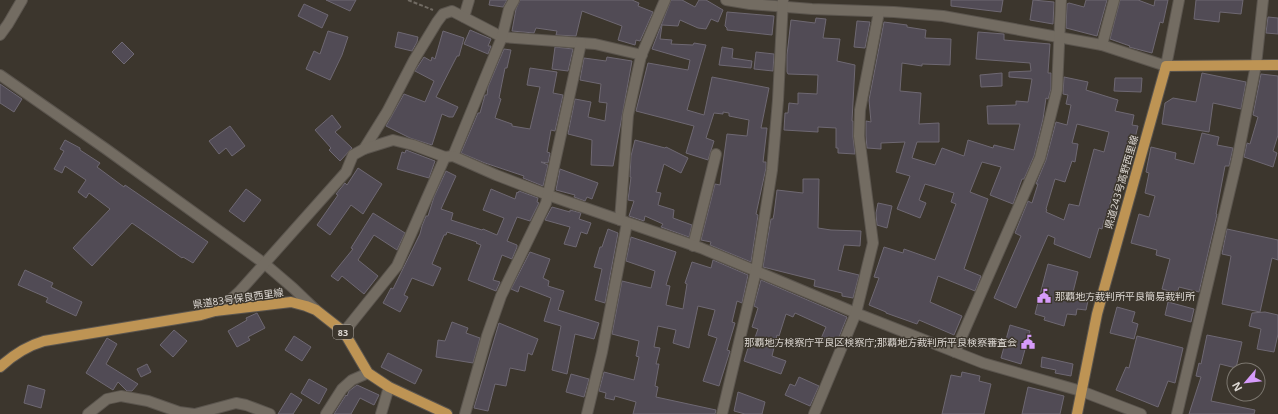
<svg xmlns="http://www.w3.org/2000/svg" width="1278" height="414" font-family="'Noto Sans','Noto Sans JP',sans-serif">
  <rect width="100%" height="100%" fill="#3c362d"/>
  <!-- building -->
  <g fill="#514b55" stroke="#6e6872" fill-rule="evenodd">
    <path d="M326,0H356L350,11Z"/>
    <path d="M490,0H507L503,7L489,5Z"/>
    <path d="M520,0H632L639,3L638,6L653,12L640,41L636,40L635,45L618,40L622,26L582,11L576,36L556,35L557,31L536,28L534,33L512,31L516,9Z"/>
    <path d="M671,0H682L695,7L699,0H706L723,10L718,22L711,19L706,29L698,28L680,20L678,26L662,25L660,39L672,40L671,44L693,45L694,43L706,45L687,110L704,115L712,77L769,88L761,128H767L763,162H766V168L756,214L758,215L751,262L710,245L711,242L701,240L715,184L720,185L727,134L747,136L749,120L729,116V113L723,112V114L714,113L706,138L714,141L708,160L686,153L694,126L636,111L648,63L688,70L690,60L652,49Z"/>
    <path d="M951,0H1003L1001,12L951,6Z"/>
    <path d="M1033,0L1054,2L1053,24L1030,20Z"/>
    <path d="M1086,0H1107L1097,36L1066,28L1067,4L1069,3L1084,7Z"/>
    <path d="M1120,0H1138L1154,6L1155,0H1168L1163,23L1160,22L1152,53L1129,47L1130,46L1110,39Z"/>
    <path d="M1196,0H1243L1241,14L1220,12L1219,22L1194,19Z"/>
    <path d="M304,4L328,15L322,28L298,16Z"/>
    <path d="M727,12L774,16L772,35L727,30V28L725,26Z"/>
    <path d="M1268,17L1278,18V34L1266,33Z"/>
    <path d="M816,18L826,19L823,38L840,39L837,61L855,65L852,121H853V137L855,154L838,153V148H836V128L818,127V132L784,130L785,113H788L789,103L798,104V93L817,94L818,75L788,74L787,72V55L791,20L815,23Z"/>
    <path d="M857,21L870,22L865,48L854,47Z"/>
    <path d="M884,22L907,25V27L926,30L925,38L951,39L950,65L922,64V66L902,63L900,91L921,93L919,124L939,123V142H917L912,158L935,165L942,148L964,156L968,140L993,148L994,145L1014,150L1020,124H988L987,106L1016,105V101L1028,102L1032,79L1009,77V72L1031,71L1030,63L976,59L978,32L1004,34V40L1050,44L1048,73H1051V89L1048,99L1046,98L1043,119L1034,156L1024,179H1022L1013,204L990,195L1001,167L982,162L970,192L988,199L964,269L981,276L975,291L938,276L930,302L962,316L954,335L919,320L917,324L886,313V312L869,305L879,278L874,277L884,247L903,253L904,249L935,260L956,204L951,202L954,193L925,184L919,200L926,203L920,218L897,209L910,176L896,172L905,142L881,143V149L867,148L866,136V121L871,122L869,100Z"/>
    <path d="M470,30L491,39L488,46H491L488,54L464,44Z"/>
    <path d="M328,31L348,37L342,55L330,80L306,69L314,51L320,54Z"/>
    <path d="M443,31L464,38L459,56H457L436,97L458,107L453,117H449L442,114L432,145L410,138L386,126L404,94L425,102L434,81L415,71L424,57L431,61L432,57L435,59Z"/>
    <path d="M398,32L418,37L417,42L412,51L395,47Z"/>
    <path d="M122,42L134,54L124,64L112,52Z"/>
    <path d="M555,47L573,49L568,71L552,69Z"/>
    <path d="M722,47L733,49L732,58L752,61L751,68L719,65Z"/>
    <path d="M504,49L511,50L507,68H505L499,98L501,99L495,118L512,124V126L530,129L540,87L527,85L530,68L557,72L553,93L563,95L555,131L551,130L547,152L550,153L548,163L541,162L548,165L543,186L523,178L524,176L485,163L461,153L478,113H480L485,95H487L488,87Z"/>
    <path d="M756,52L774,54L773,71L754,69Z"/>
    <path d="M607,57L632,61L613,166L591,165L592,140L568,134L575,99L591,102L588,117L605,121L607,103L599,102L601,84L580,80L584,58L606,61Z"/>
    <path d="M1002,73V86L981,87L980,75Z"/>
    <path d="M1202,73L1246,82L1241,109L1213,103L1209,132L1162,124L1165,103L1173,98L1196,102Z"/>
    <path d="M1261,74L1278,76V135L1273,151L1277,153L1273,167L1244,157L1247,143L1250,144L1258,117L1253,115Z"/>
    <path d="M1064,77L1088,82L1086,90L1118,100L1115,111L1134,115L1132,125L1138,126L1134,142L1129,140L1121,173H1119L1110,204L1116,206L1112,222L1104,220L1102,229L1099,228L1090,258L1054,244L1055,238L1048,235L1016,308L994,298L1021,236L1015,233L1028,201L1032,203L1038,184H1036L1046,160L1056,122L1067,125L1071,105L1066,104L1068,95L1063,94ZM1077,124L1109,132L1104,152L1094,149L1079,206L1069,204L1064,220L1046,212L1047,210L1046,209L1055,179L1065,182L1072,161L1075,162L1078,144L1072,143Z"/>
    <path d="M1115,78H1142L1141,92L1114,91Z"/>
    <path d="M0,84L22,99L14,112L0,103Z"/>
    <path d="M332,115L341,127L335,132L352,148L340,161L329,150L331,148L315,130Z"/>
    <path d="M230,126L245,146L232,156L226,148L219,154L209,141Z"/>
    <path d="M1202,133L1219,137L1217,145L1233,148L1229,166H1225L1216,214H1217L1199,292L1179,287L1177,293L1162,289L1170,259L1156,255L1157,250L1131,243L1139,214L1149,217L1155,196L1145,193L1149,173L1146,172L1151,147L1176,153L1175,159L1194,164Z"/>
    <path d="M65,140L80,148V150L100,163L97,167L124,187L125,185L208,242L193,263L183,257L182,258L132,223L92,266L73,248L110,209L89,193L86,198L78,192L86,180L65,166L62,173L54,169L64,151L60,149Z"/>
    <path d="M635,140L665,148L666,147L688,158L681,173L664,164L656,192L661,193L658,205L674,210L673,218L692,225L689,237L661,227L663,224L645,216L644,221L629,216L634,201L628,200L631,177H630L631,156Z"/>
    <path d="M406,150L435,161L429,178L397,169L402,152L405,153Z"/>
    <path d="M358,168L382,184L363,214L351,205L330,235L317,225L338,195L336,194L345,183L347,185Z"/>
    <path d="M560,169L598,183L592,199L587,197L585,201L574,197L575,195L556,190Z"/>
    <path d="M446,171L456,176L441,209L453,213L451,220L482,230L483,229L497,235L504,218L483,210L491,189L515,199L517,192L518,193L519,191L538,198L537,202L539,203L530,221L517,217L507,241L517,245V247L512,259L502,255L493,280L500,282L496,291L468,280L481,245L476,243L477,242L447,232L446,235H444L432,264L441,268L433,286L412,278L404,295L408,297L400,312L383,303L391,288L393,289L420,234L422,226L426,216H428L434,197Z"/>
    <path d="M803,179H819L818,228L831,230L861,231L860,246L844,245L838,270L859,275L853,298L842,296V293L814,286L815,280L763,267L771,219H773L774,214L777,190L803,193Z"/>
    <path d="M246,189L261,200L244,222L229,211Z"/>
    <path d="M878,203L892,206L887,228L877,225L876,213Z"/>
    <path d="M552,207L570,212V210L581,213L579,219L591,223L587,234L581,232L576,247L564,244L570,227L545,220Z"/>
    <path d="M373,213L405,233L397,250L374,235L358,260L378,276L364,294L342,276L338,281L331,276L353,249L351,248Z"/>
    <path d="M608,229L618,233L605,303L595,300L602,269L594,267L600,247H602Z"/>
    <path d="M1227,229L1278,240V260L1272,258L1260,312L1222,304L1231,256L1222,254Z"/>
    <path d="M631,237L676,252L666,285L670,286L666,305L683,309L687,284L685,283L692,262L711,268L713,260L748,275L742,303L737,301L732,322L735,323L727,350L730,351L719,386L703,381L717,338L708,335L715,310L698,306L689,348L673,343L676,330L658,326L654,347L660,348L656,364H659L655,386L658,387L656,397L716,410L715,414H633L636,402L615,396L614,400L605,398L606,393L599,391L604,372L634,380L639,357L636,356L639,341L612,334L622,281L651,288L655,271L626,261Z"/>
    <path d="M530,252L550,259L543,278L549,281L548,286L564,291L558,310L599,323L594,339L575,334L567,374L552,370L561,326L544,321L551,298L520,286L518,292L511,289Z"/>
    <path d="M1048,264L1078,272L1073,292L1089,296L1086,310L1077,309L1076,315L1067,314L1064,326L1044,320L1045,317L1035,314Z"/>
    <path d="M25,270L53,283L51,287L82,302L76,316L46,302L48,298L18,285Z"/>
    <path d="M761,280L847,317L835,347L820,341L826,327L795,313L793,317L786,314L779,336L777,335L772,356L786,361L781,374L744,361L748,348L751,349L758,329L752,327L758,308L754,306Z"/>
    <path d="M1168,302L1194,309L1191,322L1165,315Z"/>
    <path d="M1117,307L1135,312L1132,322L1138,324L1134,339L1110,333Z"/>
    <path d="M1265,312L1278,315V334L1274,352L1257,349L1261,329L1249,326L1252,313Z"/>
    <path d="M257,313L265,328L248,337L250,340L237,347L228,331L247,320L246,318Z"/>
    <path d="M452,322L468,328L466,333L480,338L473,363L436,357L438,340L445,341Z"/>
    <path d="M499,323L538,339L532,355L528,353L525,371L510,368L506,386L495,384L488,411L474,408Z"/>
    <path d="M1010,325L1030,331L1021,364L1001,358Z"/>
    <path d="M174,330L187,341L173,357L160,345Z"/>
    <path d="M1207,335L1242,342L1236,368L1220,364L1211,401L1255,410L1254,414H1189L1201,377L1196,376L1199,363L1201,364Z"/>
    <path d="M294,336L311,347L302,361L285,350Z"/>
    <path d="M1137,336L1183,348L1175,383L1168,381L1158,407L1116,390L1126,367L1129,368Z"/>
    <path d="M107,338L117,344L106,364L138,384L132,391H127L118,382L113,390L86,373Z"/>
    <path d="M388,353L422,370L415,384L381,367Z"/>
    <path d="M1042,357L1073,364L1071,376L1055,373L1056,370L1041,367Z"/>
    <path d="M147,364L151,372L141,377L137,369Z"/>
    <path d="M962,372L980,376L979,381L991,384L984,414H942L951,375L961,377Z"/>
    <path d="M571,374L589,379L584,397L566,392Z"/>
    <path d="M799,377L819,386L810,406L785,395L790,384L795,386Z"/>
    <path d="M309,379L327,389L319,404L301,393Z"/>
    <path d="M28,385L45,390L41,408L24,403Z"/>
    <path d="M357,385L379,395L374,405L360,398L351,414H334L346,395L347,396L349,391Z"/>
    <path d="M1028,387L1064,396L1060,414H1022Z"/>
    <path d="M738,392L765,402L762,414H745L734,411Z"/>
    <path d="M291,393L302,400L293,414H278Z"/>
  </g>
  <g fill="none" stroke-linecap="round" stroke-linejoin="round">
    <defs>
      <g id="minor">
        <path d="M726,0L750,4L812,9L894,12L943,16L1102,45L1166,66L1179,0"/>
        <path d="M464,17L469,0"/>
        <path d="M0,35L8,24L22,0"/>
        <path d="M1102,45L1114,0"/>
        <path d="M0,75L106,149L265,264L293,288L316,310"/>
        <path d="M364,149L387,112L414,60L437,22L443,14L452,11L502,37L595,44L642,55"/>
        <path d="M453,156L502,37L509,9L514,0"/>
        <path d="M620,220L628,115L641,56L665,0"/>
        <path d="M693,246L716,154"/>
        <path d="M215,311L227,303L239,292L346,172L353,155L364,149L393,140L413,145L445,157L453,156L496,175L548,195L701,248L856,313L983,363L1081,391L1141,414"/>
        <path d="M344,332L397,266L445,157"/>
        <path d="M955,352L1040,158L1057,90L1061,0"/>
        <path d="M88,414L107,399L121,396L148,401L179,412L194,414"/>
        <path d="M195,414L236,403L246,405L270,414"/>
        <path d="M326,414L342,389L352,380L368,373"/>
        <path d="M381,414L389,387"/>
        <path d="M465,414L487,336L501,296L546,203L581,43"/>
        <path d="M587,414L602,352L627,223"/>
        <path d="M722,414L756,271L772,170L778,100L783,0"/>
        <path d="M814,414L856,313L873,243L859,136L860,110L879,12"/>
        <path d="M1177,414L1237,160L1256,65L1263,0"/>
      </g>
      <g id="major">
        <path d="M0,367C13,355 27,346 44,341L201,315L215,311L291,302L306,306L316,310L344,332L368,373L389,387L447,414"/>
        <path d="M1077,414L1097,314L1166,66L1278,65"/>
      </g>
    </defs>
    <!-- minor casing -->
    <use href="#minor" stroke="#5b554e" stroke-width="12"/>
    <!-- major casing -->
    <use href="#major" stroke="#5b554e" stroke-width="12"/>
    <!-- path -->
    <path stroke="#716b63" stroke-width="2" stroke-dasharray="4 2" stroke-linecap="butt" d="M408,0L433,10"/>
    <!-- minor -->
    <use href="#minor" stroke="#736c62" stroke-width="10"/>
    <!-- major -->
    <use href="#major" stroke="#be9454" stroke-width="10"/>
  </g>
  <!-- icons -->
  <defs>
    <symbol id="civic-bare" viewBox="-9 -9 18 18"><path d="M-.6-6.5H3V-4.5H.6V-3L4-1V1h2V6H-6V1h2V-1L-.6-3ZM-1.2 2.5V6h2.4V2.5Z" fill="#d69bfa" stroke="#3c362d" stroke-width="2.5" paint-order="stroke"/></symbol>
  </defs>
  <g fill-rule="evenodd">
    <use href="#civic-bare" x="1034" y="286" width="20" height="20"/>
    <use href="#civic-bare" x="1018" y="332" width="20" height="20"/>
  </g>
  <g text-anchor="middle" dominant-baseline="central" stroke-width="3" stroke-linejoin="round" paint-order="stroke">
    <!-- shield labels -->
    <rect fill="#3c362d" stroke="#ada7a1" stroke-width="1" x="333" y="325" width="20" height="14" rx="3"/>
    <g font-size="9" font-weight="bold" fill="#ddd8d3">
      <text x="343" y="332">83</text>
    </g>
    <!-- street labels -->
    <g font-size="10" fill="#ddd8d3" stroke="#3c362d">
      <text transform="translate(1121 182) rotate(-74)">県道243号高野西里線</text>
      <text transform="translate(238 298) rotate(-8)">県道83号保良西里線</text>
    </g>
    <!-- poi labels -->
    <g font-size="10" fill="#ddd8d3" stroke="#3c362d" text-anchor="start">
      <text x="1055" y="296">那覇地方裁判所平良簡易裁判所</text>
      <text x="1017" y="342" text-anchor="end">那覇地方検察庁平良区検察庁;那覇地方裁判所平良検察審査会</text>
    </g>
  </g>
  <!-- north arrow -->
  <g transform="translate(1246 382) rotate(242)"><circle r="19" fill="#3c362d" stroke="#7c776f"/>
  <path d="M0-3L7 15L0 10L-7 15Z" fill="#d69bfa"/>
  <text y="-6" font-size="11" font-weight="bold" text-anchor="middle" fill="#ddd8d3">N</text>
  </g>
</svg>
